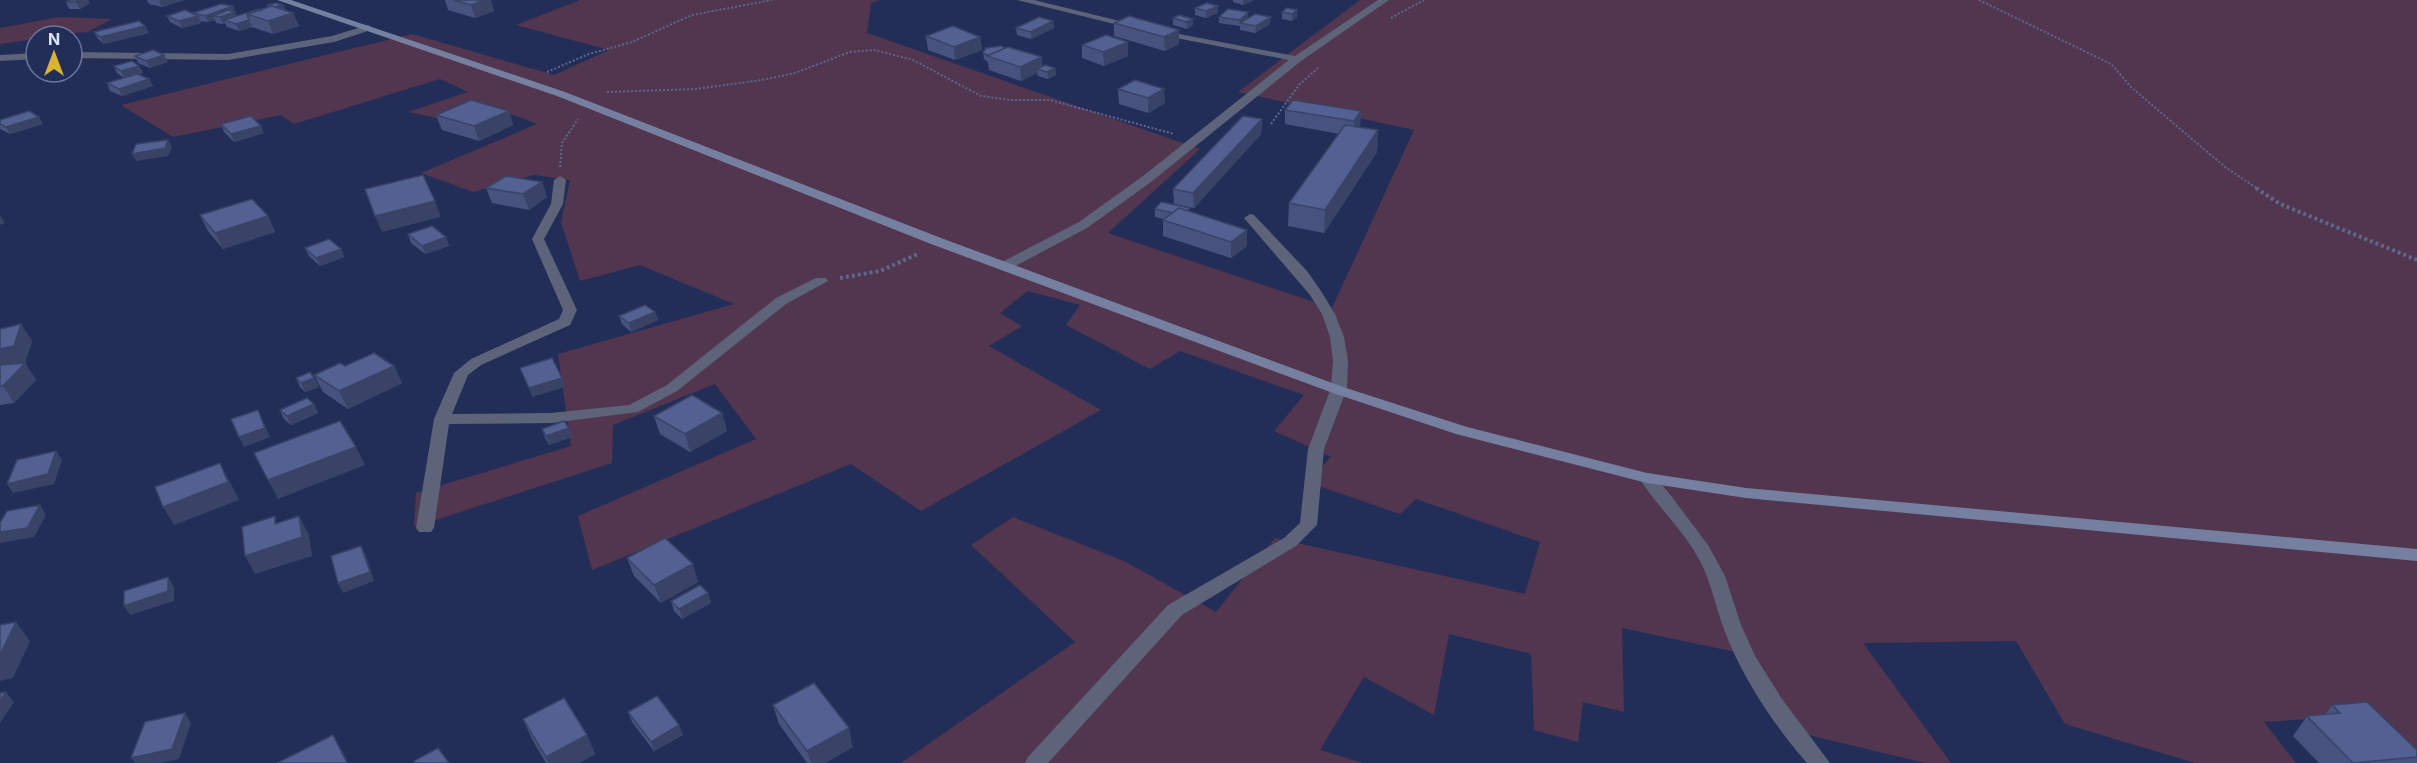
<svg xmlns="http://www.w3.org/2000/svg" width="2417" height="763" font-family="Inter,sans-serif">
  <rect width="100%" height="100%" fill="#232e58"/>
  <!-- green -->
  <g fill="#52354e">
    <path d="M580,0H880L871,3L867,33L1200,149L1108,233L1332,308L1414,130L1238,92L1360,0H2417V763L2355,716L2264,722L2296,763H2195L2065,724L2016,641L1863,643L1951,763H1925L1779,728L1754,656L1622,628L1624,712L1583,702L1578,742L1534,730L1531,654L1449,634L1434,715L1364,677L1320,750L1363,763H901L1075,642L971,545L1013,517L1124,561L1216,612L1275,538L1525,594L1540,542L1416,499L1400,514L1307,482L1331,457L1274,431L1304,395L1180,351L1150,369L1066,325L1080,305L1028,291L1000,313L1022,326L989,346L1101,410L921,511L851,464L592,570L578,516L756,439L715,384L613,425L612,463L414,527L416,493L571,446L558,354L734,304L640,265L580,281L561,222L570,180L534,175L473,192L421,173L537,124L492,107L441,119L409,112L468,92L440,79L294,124L281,115L173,137L121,105L412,34L554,75L609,50L516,25Z"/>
    <path d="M59,17L112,19L88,32L36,36V39L0,44V28Z"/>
  </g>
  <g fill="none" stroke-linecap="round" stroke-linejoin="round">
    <!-- path-far1 -->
    <g stroke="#5e688d" stroke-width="2" stroke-dasharray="2 2" stroke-linecap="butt">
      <path d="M1979,0L2111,64L2132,88L2225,167L2258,189"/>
      <path d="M1391,18L1424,0"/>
      <path d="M547,72L589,54L632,42L692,15L772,0"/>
      <path d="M607,92L696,89L762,80L795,73L850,52L874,50L913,60L981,96L1011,100H1050L1174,134"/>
      <path d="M1271,124L1299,85L1318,68"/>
      <path d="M560,167L562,143L578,119"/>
    </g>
    <!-- path -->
    <g stroke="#5e688d" stroke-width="4" stroke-dasharray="3 3" stroke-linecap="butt">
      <path d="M2256,188L2280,204L2417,260"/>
      <path d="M840,278L880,271L918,254"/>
    </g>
    <!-- street -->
    <g fill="#5d6479" fill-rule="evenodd">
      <path d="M1017,0H1034L1140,26L1135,29Z"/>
      <path d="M1378,0H1389L1301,61L1151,182L1087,228L1010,269H1000L998,266L1000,263L1079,222L1143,176L1289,60L1161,35L1158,34V30L1295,56Z"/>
      <path d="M368,25L373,28L371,30L334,42L228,60L72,58V52L228,54L332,36Z"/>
      <path d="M36,53V59L0,61V55Z"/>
      <path d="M560,176L566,180L563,204L544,239L577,310L570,325L481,365L468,375L452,414L551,413L629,405L667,385L776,298L816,278H826L828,281L786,304L677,391L638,412L551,423L449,424L434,528L431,532H419L416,528L434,419L454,373L471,359L559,319L563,310L532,239L551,204L554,180Z"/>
      <path d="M1250,214L1254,215L1307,271L1321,291L1335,314L1344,337L1348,361L1347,388L1324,449L1317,525L1296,546L1182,615L1048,763H1025L1028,757L1168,605L1284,538L1300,523L1308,449L1331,388L1333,361L1330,337L1322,314L1310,295L1244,218Z"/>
      <path d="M1647,473L1653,474L1672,497L1708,545L1725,576L1741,625L1755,656L1782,699L1830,763H1807C1774,725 1743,679 1725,632C1716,609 1712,585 1701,563C1685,531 1658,508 1639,478L1641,474Z"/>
    </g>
    <!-- secondary -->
    <path fill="#7580a1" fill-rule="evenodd" d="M277,0H291L565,92L941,238L1343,387L1467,427L1647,473L1746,488L2417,549V561L1746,498L1647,483L1456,434L1333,393L931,244L557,96Z"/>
  </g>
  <!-- wall -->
  <g fill="#47537e">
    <path d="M70,0L90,3L80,9H69L66,2Z"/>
    <path d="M147,0H184L162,7L149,4Z"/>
    <path d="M445,0H491L494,11L475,18L448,10Z"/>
    <path d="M1233,0H1254L1243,5L1233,2Z"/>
    <path d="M267,5L293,13L299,26L273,34L252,27L239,31L227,27L225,23L223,24L216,23L215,20L208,22L200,21L201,23L182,28L170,22L167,16L194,14L193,13L233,6L237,16L268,8Z"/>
    <path d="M1218,6V13L1206,18L1195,15V8Z"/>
    <path d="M1287,8L1297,17L1292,21L1282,19V12Z"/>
    <path d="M1219,17L1248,18L1270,24L1255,33L1240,30V26L1219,23Z"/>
    <path d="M1173,18L1193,19V25L1187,29L1173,25Z"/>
    <path d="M1053,21L1054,28L1031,39L1017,35L1016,28Z"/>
    <path d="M1114,23L1179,30V44L1165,51L1114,36Z"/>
    <path d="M94,32L149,33L104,44L98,39Z"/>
    <path d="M926,36L980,37L982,50L955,60L928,50Z"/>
    <path d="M1128,42V56L1104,66L1082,58V45Z"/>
    <path d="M1005,48L1042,57V66L1055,68L1056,75L1048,79L1038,76L1037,73L1021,81L989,70L988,62L984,59L983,52Z"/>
    <path d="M135,56L168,62L150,68L138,63Z"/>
    <path d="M114,66H139L143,73L138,74L149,79L153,86L122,96L110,91L107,83L124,78L117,73Z"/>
    <path d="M1118,89L1165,103L1148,113L1119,104Z"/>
    <path d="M1285,110L1361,111L1360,126L1359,127L1378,130L1377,152L1324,233L1288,226L1289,203L1339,134L1285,124Z"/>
    <path d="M509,111L513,125L479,141L442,130L436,115Z"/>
    <path d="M1262,119L1261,134L1194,208L1174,204L1173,189Z"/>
    <path d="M0,120L43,124L10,134L0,129Z"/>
    <path d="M221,124L264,133L234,142L224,132Z"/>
    <path d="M542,182L547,197L529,210L492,203L486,188Z"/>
    <path d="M1155,209L1190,212L1247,230V246L1231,258L1163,236V220L1164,219L1155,217Z"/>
    <path d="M200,215L268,216L275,232L223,249L208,231Z"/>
    <path d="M408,234L446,237L449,246L425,254L411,243Z"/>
    <path d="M305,248L341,249L344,257L320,266L309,256Z"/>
    <path d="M655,312L658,320L631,332L622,324L619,316Z"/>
    <path d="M21,324L32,341L25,363L36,380L14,403L0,405V329Z"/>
    <path d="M345,366H394L402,383L348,409L323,392L314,375Z"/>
    <path d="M296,378H314L319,387L305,392L300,387Z"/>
    <path d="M314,404L318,413L291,425L284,419L280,410Z"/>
    <path d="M722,413L727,431L690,452L660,434L654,416Z"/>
    <path d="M569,428L572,437L549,445L545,438L542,429Z"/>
    <path d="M627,558L698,582L661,603L634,576Z"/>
    <path d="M708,593L711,603L682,619L674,611L671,601Z"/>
    <path d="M773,705L853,747L825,763H807L779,724Z"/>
    <path d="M2332,705L2417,750V763H2319L2293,736L2307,716L2325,715Z"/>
    <path d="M628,712L683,735L654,751L632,722Z"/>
    <path d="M523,719L587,735L595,754L579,763H546L532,739Z"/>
  </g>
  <!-- shaded-wall -->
  <g fill="#394366">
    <path d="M80,0H88L90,3L80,9L76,2Z"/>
    <path d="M161,0H184L162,7L159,1Z"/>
    <path d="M484,0H491L494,11L475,18L471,5Z"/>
    <path d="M1243,0H1254L1243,5Z"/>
    <path d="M283,5L286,11L274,8Z"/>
    <path d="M233,6L238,18L224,20L225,23L223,24L220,17L213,16L215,20L208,22L205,16Z"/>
    <path d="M1218,6V13L1206,18V11Z"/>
    <path d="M1297,10V17L1292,21V14Z"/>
    <path d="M1248,12V18L1240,23V26V20Z"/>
    <path d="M293,13L299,26L273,34L268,21Z"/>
    <path d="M198,16L201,23L182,28L179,21Z"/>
    <path d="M1271,17L1270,24L1255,33L1256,26Z"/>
    <path d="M1193,19V25L1187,29L1186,22Z"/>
    <path d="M249,20L252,27L239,31L236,24Z"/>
    <path d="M1053,21L1054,28L1031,39V32Z"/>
    <path d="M145,26L149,33L104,44L100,37Z"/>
    <path d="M1179,30V44L1165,51L1164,37Z"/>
    <path d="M980,37L982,50L955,60L954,47Z"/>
    <path d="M1128,42V56L1104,66L1103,52Z"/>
    <path d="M164,55L168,62L150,68L146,61Z"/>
    <path d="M1042,57L1043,70L1037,69V73L1021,81L1020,67Z"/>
    <path d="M139,66L143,73L124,78L121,71Z"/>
    <path d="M1055,68L1056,75L1048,79L1047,72Z"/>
    <path d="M149,79L153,86L122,96L119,89Z"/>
    <path d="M1164,89L1165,103L1148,113V98Z"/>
    <path d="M509,111L513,125L479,141L474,126Z"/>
    <path d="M1361,111L1360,126L1353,136L1354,121Z"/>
    <path d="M39,117L43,124L10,134L6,127Z"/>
    <path d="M1262,119L1261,134L1194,208L1193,193Z"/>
    <path d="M261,126L264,133L234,142L231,134Z"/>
    <path d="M1378,130L1377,152L1324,233L1325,210Z"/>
    <path d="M168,140L172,147L168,156L136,161L132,154Z"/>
    <path d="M542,182L547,197L529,210L523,194Z"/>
    <path d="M435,201L441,217L382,232L375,216Z"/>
    <path d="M0,215L5,223L0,225Z"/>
    <path d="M268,216L275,232L223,249L215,233Z"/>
    <path d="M1247,230V246L1231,258V242Z"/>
    <path d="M446,237L449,246L425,254L422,246Z"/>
    <path d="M341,249L344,257L320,266L316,258Z"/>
    <path d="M655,312L658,320L631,332L629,323Z"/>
    <path d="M21,324L32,341L25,363L36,380L14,403L3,386L0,369V349Z"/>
    <path d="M394,366L402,383L348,409L339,391Z"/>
    <path d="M314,378L319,387L305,392L301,383Z"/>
    <path d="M562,378L565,387L532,397L529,388Z"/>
    <path d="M314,404L318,413L291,425L287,416Z"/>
    <path d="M258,410L270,437L244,447L239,437Z"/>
    <path d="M722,413L727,431L690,452L685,434Z"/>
    <path d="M569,428L572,437L549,445L546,436Z"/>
    <path d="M356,447L365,465L278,499L268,480Z"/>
    <path d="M56,451L62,460L54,484L13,493L7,484Z"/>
    <path d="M220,463L230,482L239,500L174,525L163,507Z"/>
    <path d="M40,505L46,515L34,537L0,543V532Z"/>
    <path d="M299,516L309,535L312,556L255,574L245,556Z"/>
    <path d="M361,546L366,555L374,581L343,593L338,583Z"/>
    <path d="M693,564L698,582L661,603L654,585Z"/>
    <path d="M168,577L174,587V601L130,615L124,606Z"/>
    <path d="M708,593L711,603L682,619L679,609Z"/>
    <path d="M16,622L30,641L13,678L0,681V655Z"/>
    <path d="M6,692L14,702L0,723V701Z"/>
    <path d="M185,713L191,723L179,759L160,763H135L131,758Z"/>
    <path d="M679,725L683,735L654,751L651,742Z"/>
    <path d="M849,728L853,747L825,763H811L807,751Z"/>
    <path d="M333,735L344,754L348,763H347Z"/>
    <path d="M587,735L595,754L579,763H548L546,757Z"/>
  </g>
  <!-- building -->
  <g fill="#526092" stroke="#394366" stroke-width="1.5">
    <path d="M70,0H80L76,2H66Z"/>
    <path d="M454,0H484L471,5Z"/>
    <path d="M276,3L283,5L275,7L267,5Z"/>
    <path d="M1207,3L1218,6L1206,11L1195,8Z"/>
    <path d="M221,4L233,6L205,16L193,13Z"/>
    <path d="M272,6L293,13L268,21L247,14Z"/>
    <path d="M1287,8L1297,10L1292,14L1282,12Z"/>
    <path d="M259,9L261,10L247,14L249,20L236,24L224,20Z"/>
    <path d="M1228,9L1248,12L1240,20L1219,17Z"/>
    <path d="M185,10L198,16L179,21L167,16Z"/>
    <path d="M228,10L235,12L220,17L213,16Z"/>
    <path d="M1255,14L1271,17L1256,26L1240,23Z"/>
    <path d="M1179,15L1193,19L1186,22L1173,18Z"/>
    <path d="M1129,16L1179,30L1164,37L1114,23Z"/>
    <path d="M1039,17L1053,21L1031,32L1016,28Z"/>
    <path d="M139,21L145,26L100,37L94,32Z"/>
    <path d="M953,26L980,37L954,47L926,36Z"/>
    <path d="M1106,35L1128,42L1103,52L1082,45Z"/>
    <path d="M1001,46L1005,48L991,55H986L983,52L986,48Z"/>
    <path d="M1008,47L1042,57L1020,67L987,56Z"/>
    <path d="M153,50L164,55L146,61L135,56Z"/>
    <path d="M132,61L139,66L121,71L114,66Z"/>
    <path d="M1045,65L1055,68L1047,72L1037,69Z"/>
    <path d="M137,74L149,79L119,89L107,83Z"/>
    <path d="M1135,80L1164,89L1148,98L1118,89Z"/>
    <path d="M471,100L509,111L474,126L436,115Z"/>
    <path d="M1293,100L1361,111L1354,121L1285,110Z"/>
    <path d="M29,111L39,117L6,127L0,124V120Z"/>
    <path d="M251,116L261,126L231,134L221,124Z"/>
    <path d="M1243,116L1262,119L1193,193L1173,189Z"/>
    <path d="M1345,125L1378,130L1325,210L1289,203Z"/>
    <path d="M168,140L165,148L132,154L136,144Z"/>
    <path d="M423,175L435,201L375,216L365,189Z"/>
    <path d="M506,176L542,182L523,194L486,188Z"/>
    <path d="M252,199L268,216L215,233L200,215Z"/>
    <path d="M1161,202L1190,208L1187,211L1179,208L1173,213L1155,209Z"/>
    <path d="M1179,208L1247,230L1231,242L1163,220Z"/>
    <path d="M432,226L446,237L422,246L408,234Z"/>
    <path d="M329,239L341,249L316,258L305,248Z"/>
    <path d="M645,305L655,312L629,323L619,316Z"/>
    <path d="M21,324L14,346L0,349V329Z"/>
    <path d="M374,353L394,366L339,391L314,375L340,363L345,366Z"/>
    <path d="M552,358L562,378L529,388L520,368Z"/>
    <path d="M25,363L3,386H0V365Z"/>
    <path d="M310,372L314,378L301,383L296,378Z"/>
    <path d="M692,395L722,413L685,434L654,416Z"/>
    <path d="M307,398L314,404L287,416L280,410Z"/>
    <path d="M258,410L265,428L239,437L231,419Z"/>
    <path d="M340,421L356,447L268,480L254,453Z"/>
    <path d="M564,421L569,428L546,436L542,429Z"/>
    <path d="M56,451L48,474L7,484L17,460Z"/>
    <path d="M220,463L228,482L163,507L155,487Z"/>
    <path d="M40,505L27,528L0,532V523L7,511Z"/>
    <path d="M275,516V524L299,516L302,537L245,556L242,527Z"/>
    <path d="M665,538L693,564L654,585L627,558Z"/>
    <path d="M361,546L370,572L338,583L331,556Z"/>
    <path d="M168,577V591L124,606V591Z"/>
    <path d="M700,585L708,593L679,609L671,601Z"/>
    <path d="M16,622L0,655V625Z"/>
    <path d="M814,683L849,728L807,751L773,705Z"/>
    <path d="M6,692L0,701V693Z"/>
    <path d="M657,696L679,725L651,742L628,712Z"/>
    <path d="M564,698L587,735L546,757L523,719Z"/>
    <path d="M2367,702L2417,750V757L2353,763L2307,716L2340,713L2332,705Z"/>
    <path d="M185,713L172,749L131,758L145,722Z"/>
    <path d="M333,735L347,763H277Z"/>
    <path d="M438,748L449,763H415L414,761Z"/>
  </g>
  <!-- north arrow -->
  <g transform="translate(54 54)"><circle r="28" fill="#232e58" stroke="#6c769a" stroke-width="1.5"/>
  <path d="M0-4.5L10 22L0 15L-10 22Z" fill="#dab333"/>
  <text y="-9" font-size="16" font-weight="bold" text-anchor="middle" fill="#dae3fe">N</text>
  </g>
</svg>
